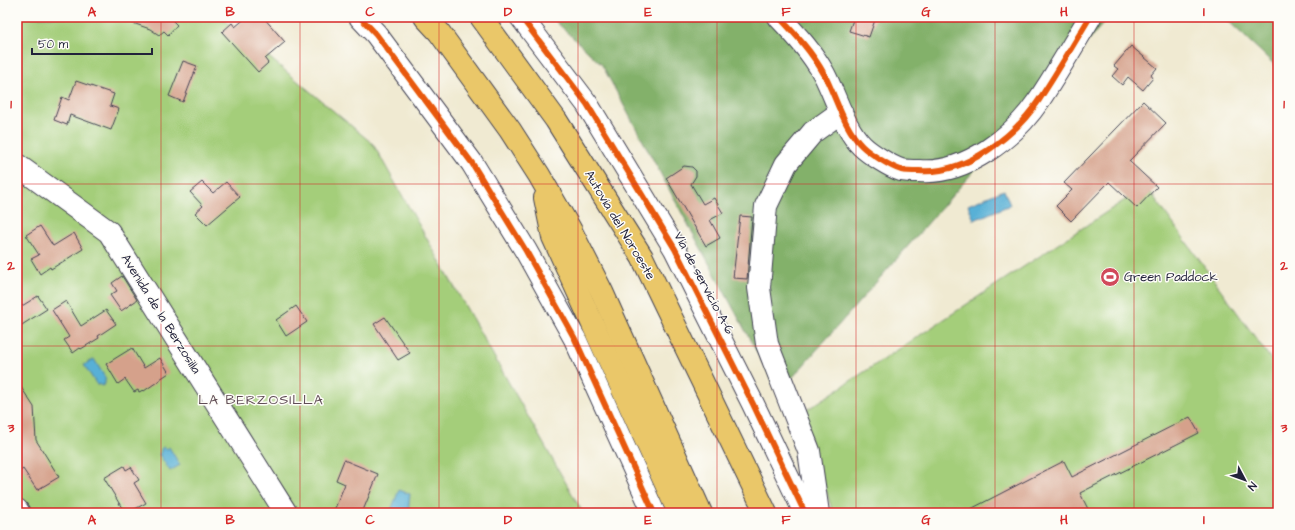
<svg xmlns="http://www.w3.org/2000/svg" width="1295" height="530" font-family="'Architects Daughter',sans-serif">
  <rect width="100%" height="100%" fill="#fdfcf7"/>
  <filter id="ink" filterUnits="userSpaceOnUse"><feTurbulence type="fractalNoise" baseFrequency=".025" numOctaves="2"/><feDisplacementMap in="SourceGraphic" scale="8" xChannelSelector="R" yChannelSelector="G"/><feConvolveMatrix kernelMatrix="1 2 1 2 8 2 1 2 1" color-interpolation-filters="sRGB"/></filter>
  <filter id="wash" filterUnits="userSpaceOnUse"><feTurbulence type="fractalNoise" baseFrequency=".012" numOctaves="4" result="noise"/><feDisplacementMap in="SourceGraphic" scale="16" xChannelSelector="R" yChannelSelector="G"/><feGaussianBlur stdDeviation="0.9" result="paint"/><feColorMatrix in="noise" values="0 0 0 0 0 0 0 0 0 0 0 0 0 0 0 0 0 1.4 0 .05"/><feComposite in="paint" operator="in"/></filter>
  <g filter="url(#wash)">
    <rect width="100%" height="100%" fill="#f0ead2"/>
    <!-- green -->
    <g fill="#a4ce7a" stroke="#63785a">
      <path d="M17,17H221L373,144L583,513H17Z"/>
      <path d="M1146,186L1278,369V513H833L802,413Z"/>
    </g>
    <!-- forest -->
    <g fill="#83b16a" stroke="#526a52">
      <path d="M551,17H1109L779,393L602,65Z"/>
      <path d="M1224,17H1278V68Z"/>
    </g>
    <!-- water -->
    <g fill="#59b0d6" stroke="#3e6988">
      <path d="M1004,190L1010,205L974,220L968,205Z"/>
      <path d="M94,359L106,379L105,380V384L102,386L98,384L97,385L84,365Z"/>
      <path d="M163,447L167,449L169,447L180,465L170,471L159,454L161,452V449Z"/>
      <path d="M399,490L410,494L408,513H390Z"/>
    </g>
    <g id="blocks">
      <!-- building -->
      <g fill="#d5a18b">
        <path d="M121,17H176L173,21L177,25L168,35L164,31L159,35L150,29L121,19Z"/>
        <path d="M247,17H263L285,42L265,59L268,63L258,72L222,32L232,23L235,27Z"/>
        <path d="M854,17H876L869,37L849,31Z"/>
        <path d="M1131,46L1157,68L1151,75L1153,78L1143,90L1128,77L1122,85L1112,76L1118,69L1114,66Z"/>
        <path d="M183,61L197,66L183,102L169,96Z"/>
        <path d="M76,81L114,94L110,106L119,109L111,130L70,115L67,125L54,120L62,97L69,100Z"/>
        <path d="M1143,101L1166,123L1129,161L1157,187L1137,208L1109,182L1071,221L1056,206L1072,190L1064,183Z"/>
        <path d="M684,166L692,167L696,171V176L691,184L703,204L714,198L723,213L710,220L720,238L706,246L666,178Z"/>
        <path d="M202,182L213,193L226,182L240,197L207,225L195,213L203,206L190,192Z"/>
        <path d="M740,216L752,217L747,279L733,278Z"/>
        <path d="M40,226L53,246L74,233L83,249L51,269L50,267L40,274L31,259L39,255L26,235Z"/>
        <path d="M122,276L137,300L121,311L110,295L117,291L112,283Z"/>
        <path d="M38,296L47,309L17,328V309Z"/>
        <path d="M66,301L81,326L106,310L116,324L98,336L99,338L81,349L80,348L73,353L64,340L69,337L52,310Z"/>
        <path d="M296,306L307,322L286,336L276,320Z"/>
        <path d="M385,317L410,353L398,360L374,324Z"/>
        <path d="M132,348L144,368L160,358L169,373L160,379V380L144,391L143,390L139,392L138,390L134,392L125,379L118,384L106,364Z"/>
        <path d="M17,381L34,407L36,440L59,477L37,490L23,469L17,473Z"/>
        <path d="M1190,417L1199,433L1080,493L1090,513H963L1064,461L1072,477Z"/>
        <path d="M344,460L378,474L362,513H333L345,484L336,480Z"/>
        <path d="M124,466L126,470L131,467L139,480L134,483L146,503L128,513H125L104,478Z"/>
      </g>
    </g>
  </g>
  <g filter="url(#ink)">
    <use href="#blocks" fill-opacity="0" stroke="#414052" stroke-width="1"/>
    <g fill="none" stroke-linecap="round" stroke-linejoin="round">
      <defs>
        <g id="minor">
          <path d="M360,17L376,34L472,163L526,251L575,339L654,513"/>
          <path d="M521,17L587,104L675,249L753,404L805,513"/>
          <path d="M779,17C796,35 812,52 824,74C836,97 844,128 862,146C869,153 891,167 901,170C906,171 913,171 919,171C965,175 1014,137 1039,100C1057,73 1073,45 1090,17"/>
          <path d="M17,165L109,232L286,513"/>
          <path d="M17,510L19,513"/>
          <path d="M818,513L809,451L767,344L759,288L766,206L786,164L813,132L841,112"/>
        </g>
        <g id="highway">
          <path d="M425,17L439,32L510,130L539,175L570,229L602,292L701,513"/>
          <path d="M481,17L556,120L642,257L766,513"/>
          <path d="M545,198L553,237L679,513"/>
        </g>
      </defs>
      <!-- minor casing -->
      <use href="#minor" stroke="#414052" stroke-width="24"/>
      <!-- highway casing -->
      <use href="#highway" stroke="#414052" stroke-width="24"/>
      <!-- minor -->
      <use href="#minor" stroke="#fff" stroke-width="22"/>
      <!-- highway -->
      <use href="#highway" stroke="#eac769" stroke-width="22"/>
      <defs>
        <g id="cycleway">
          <path d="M360,17L376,34L472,163L526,251L575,339L654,513"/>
          <path d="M521,17L587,104L675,249L753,404L805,513"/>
          <path d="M779,17C796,35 812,52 824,74C836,97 844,128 862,146C869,153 891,167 901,170C906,171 913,171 919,171C965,175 1014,137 1039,100C1057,73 1073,45 1090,17"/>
        </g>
      </defs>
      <!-- cycleway casing -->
      <use href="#cycleway" stroke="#fdfcf7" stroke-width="8"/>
      <!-- cycleway -->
      <use href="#cycleway" stroke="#e8590c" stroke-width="6"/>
    </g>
  </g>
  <!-- grid -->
  <path fill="none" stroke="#d62828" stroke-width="1" stroke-opacity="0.55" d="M161,17V513M300,17V513M439,17V513M578,17V513M717,17V513M856,17V513M995,17V513M1134,17V513M17,184H1278M17,346H1278"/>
  <!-- icons -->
  <defs>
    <symbol id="stadium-disc" viewBox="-11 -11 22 22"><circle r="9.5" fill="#d1495b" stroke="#fdfcf7"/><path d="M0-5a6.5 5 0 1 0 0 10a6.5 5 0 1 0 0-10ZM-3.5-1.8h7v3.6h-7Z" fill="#fff"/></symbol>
  </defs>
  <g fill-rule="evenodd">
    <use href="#stadium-disc" x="1099" y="266" width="22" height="22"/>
  </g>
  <g text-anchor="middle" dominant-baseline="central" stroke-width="3" stroke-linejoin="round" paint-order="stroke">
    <!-- street labels -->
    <g font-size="13" fill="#22223b" stroke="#fdfcf7">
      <text transform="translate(620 225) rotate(59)">Autovía del Noroeste</text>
      <text transform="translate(704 283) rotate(62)">Vía de servicio A-6</text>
      <text transform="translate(161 314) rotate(58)">Avenida de la Berzosilla</text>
    </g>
    <!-- poi labels -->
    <g font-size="13" fill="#22223b" stroke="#fdfcf7" text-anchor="start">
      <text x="1124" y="277">Green Paddock</text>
    </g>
    <!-- neighbourhood labels -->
    <g font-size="14" letter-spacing="1" fill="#614e57" stroke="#fdfcf7">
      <text x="261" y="400">LA BERZOSILLA</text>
    </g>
  </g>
  <!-- margin -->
  <rect width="1295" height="530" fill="none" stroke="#fdfcf7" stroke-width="44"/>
  <!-- north arrow -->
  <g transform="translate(1245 480) rotate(131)" stroke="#fdfcf7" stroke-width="3" paint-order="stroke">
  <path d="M0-3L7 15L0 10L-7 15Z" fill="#22223b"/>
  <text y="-6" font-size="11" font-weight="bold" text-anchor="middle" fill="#22223b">N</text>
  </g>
  <!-- scale -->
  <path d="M32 48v6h120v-6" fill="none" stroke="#22223b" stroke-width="2"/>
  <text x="38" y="48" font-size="12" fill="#22223b" stroke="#fdfcf7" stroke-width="3" paint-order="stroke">50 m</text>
  <rect x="22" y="22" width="1251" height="486" fill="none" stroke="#d62828" stroke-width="1.5"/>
  <g font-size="13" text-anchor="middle" font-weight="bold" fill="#d62828">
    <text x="92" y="16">A</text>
    <text x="230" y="16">B</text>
    <text x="370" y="16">C</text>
    <text x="508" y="16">D</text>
    <text x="648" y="16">E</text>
    <text x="786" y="16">F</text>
    <text x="926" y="16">G</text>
    <text x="1064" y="16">H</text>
    <text x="1204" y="16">I</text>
    <text x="11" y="108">1</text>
    <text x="1284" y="108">1</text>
    <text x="11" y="270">2</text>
    <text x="1284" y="270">2</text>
    <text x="11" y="432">3</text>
    <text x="1284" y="432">3</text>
    <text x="92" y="524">A</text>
    <text x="230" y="524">B</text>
    <text x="370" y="524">C</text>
    <text x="508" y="524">D</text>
    <text x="648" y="524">E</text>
    <text x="786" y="524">F</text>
    <text x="926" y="524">G</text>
    <text x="1064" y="524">H</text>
    <text x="1204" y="524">I</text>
  </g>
</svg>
